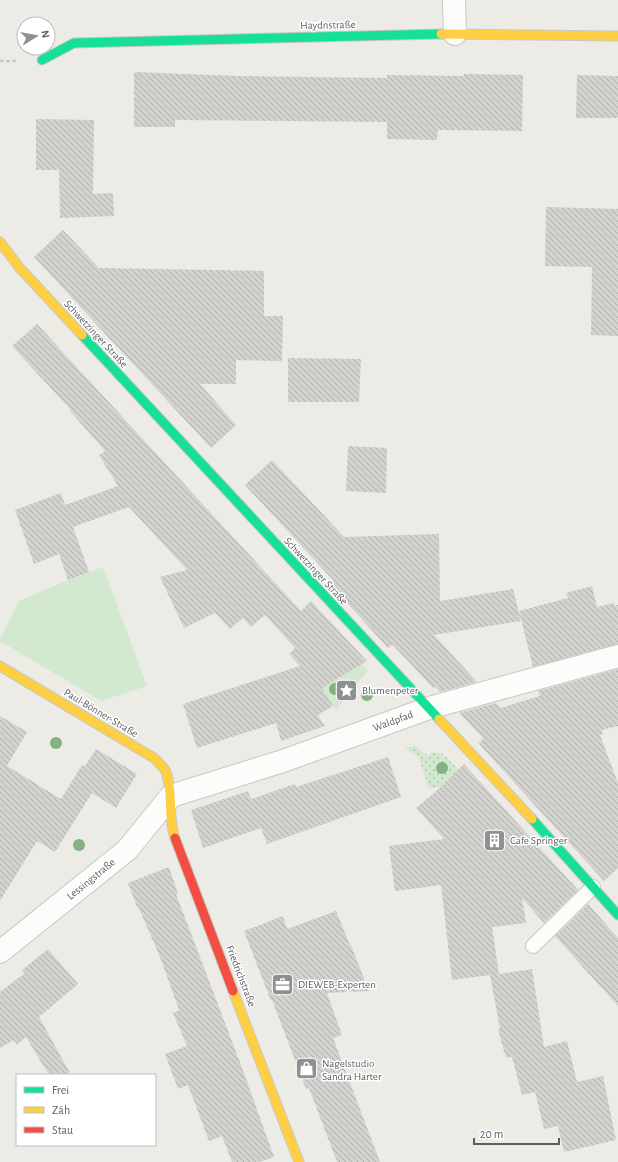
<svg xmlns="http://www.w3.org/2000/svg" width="618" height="1162" font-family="'Alegreya Sans',sans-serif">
  <defs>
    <pattern id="grass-dots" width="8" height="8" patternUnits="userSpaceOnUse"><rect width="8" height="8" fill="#d3e9cf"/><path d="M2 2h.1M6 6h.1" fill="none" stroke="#aec0ac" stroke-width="1.8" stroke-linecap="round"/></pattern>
    <pattern id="building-back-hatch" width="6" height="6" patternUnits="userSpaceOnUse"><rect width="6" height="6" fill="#d3d2cf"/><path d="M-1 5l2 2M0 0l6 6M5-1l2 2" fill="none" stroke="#aeaeac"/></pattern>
  </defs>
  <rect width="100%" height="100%" fill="#ecebe5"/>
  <!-- grass -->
  <path fill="url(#grass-dots)" d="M415,746L428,756L433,752L443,754L459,770L441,787L429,789L419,758L405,748Z"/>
  <!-- garden -->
  <g fill="#d3e9cf">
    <path d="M103,567L147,686L101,701L0,641V639L19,601L68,580Z"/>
    <path d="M362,664L368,670L336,710L321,688Z"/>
  </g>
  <!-- building -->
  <g fill="url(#building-back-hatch)">
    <path d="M134,72L237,76L387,78V75L464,76V74L523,75L522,131L438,130L437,140L387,139V122L175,120V127H134Z"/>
    <path d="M577,75L618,76V118H576Z"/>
    <path d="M36,119L94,120L93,194L113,193L114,216L60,218L59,170H36Z"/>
    <path d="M546,207L618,209V336L591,335L592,267L545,266Z"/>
    <path d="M63,230L99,268L264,271V316H283L282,361L236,360V384H200L236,425L211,448L34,257Z"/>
    <path d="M37,324L301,611L311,601L367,661L322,688L333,706L318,715L325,726L281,741L276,723L197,748L183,704L300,666L289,654L295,648L265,615L251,627L243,618L230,629L215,613L184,628L160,577L187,570L129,507L73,527L89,572L68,580L59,554L34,564L15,510L61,493L65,505L118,486L99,455L105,451L70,411L71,410L12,346Z"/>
    <path d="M288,358L361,359L359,402H288Z"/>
    <path d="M348,446L387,448L386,493L346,491Z"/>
    <path d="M272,460L345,538V537L439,534L440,601L513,589L521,621L434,635L477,682L440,692L436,687L433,688L393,645L388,648L330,584L334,581L245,485Z"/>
    <path d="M592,586L597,607L614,603L615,606L618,605V644L533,667L519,611L568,598L566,593Z"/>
    <path d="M618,669V726L602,730L603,734L600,735L618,783V868L604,881L479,744L483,738L459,713L496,703L501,708L540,696L538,691Z"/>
    <path d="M0,716L27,732L7,766L61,799L82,765L85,766L96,749L137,774L116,808L92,793L55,852L37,841L0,901Z"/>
    <path d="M388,757L401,797L267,844L261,828L203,848L191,810L248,791L251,799L295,784L296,787Z"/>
    <path d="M464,764L578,890L544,923L522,898L526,923L492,927L499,974L532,969L544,1047L567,1041L577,1082L603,1076L616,1140L564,1152L558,1126L544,1129L535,1092L522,1095L512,1057L506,1058L498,1029H500L490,975L452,980L441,885L395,891L389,846L444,839L416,808L441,787Z"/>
    <path d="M169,867L178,894H176L241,1065L274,1157L259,1162H232L222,1136L209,1141L188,1085L178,1089L165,1054L187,1046L173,1013L179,1010L160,957L138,906L137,907L128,883Z"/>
    <path d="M588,904L618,938V1006L555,936Z"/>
    <path d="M336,911L350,945H351L369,991L327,993L342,1035L333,1038L380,1162H337L309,1088L306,1089L272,1000L271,1001L244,931L283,916L287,929Z"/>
    <path d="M48,949L78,984L39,1017L70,1073L67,1075H49L26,1037L17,1045L14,1040L0,1048V992L25,973L22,970Z"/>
  </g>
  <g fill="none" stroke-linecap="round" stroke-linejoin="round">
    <defs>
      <path id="lane" d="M533,946L593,887"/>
      <g id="street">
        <path d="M454,0L455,34"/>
        <path d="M0,952L127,850L171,796L283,761L429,708L618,656"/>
      </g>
      <g id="fast">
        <path d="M42,60L74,43L441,34"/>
        <path d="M82,335L439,719"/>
        <path d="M532,819L618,915"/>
      </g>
      <g id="slow">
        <path d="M441,34L618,36"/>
        <path d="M0,242L19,267L82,335"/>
        <path d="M0,666L154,758C158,762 164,767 166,772C174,793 167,817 175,838"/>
        <path d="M439,719L532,819"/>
        <path d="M233,991L299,1162"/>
      </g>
      <path id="jam" d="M175,838L233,991"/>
    </defs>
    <!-- lane casing -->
    <use href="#lane" stroke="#c8c8c6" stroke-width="16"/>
    <!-- street casing -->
    <use href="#street" stroke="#c8c8c6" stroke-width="24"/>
    <!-- fast casing -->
    <use href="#fast" stroke="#c8c9c7" stroke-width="11"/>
    <!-- slow casing -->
    <use href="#slow" stroke="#c8c9c7" stroke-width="11"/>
    <!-- jam casing -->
    <use href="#jam" stroke="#c8c9c7" stroke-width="11"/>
    <!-- path -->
    <path stroke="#c8cdca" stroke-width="2.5" stroke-dasharray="4 2" stroke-linecap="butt" d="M0,61H18"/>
    <!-- lane -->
    <use href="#lane" stroke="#fcfcfb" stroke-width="14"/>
    <!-- street -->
    <use href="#street" stroke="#fcfcfb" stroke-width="22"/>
    <!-- fast -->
    <use href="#fast" stroke="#16e098" stroke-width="9"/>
    <!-- slow -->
    <use href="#slow" stroke="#ffcf43" stroke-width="9"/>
    <!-- jam -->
    <use href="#jam" stroke="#f24e42" stroke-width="9"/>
  </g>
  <!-- trees -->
  <g fill="#83b181">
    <circle cx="335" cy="689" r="6"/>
    <circle cx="367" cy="695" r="6"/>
    <circle cx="56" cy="743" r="6"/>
    <circle cx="442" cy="768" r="6"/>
    <circle cx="79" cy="845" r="6"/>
  </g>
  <!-- icons -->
  <defs>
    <symbol id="sight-square" viewBox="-11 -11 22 22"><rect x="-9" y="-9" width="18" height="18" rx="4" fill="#8e9091" stroke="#fff"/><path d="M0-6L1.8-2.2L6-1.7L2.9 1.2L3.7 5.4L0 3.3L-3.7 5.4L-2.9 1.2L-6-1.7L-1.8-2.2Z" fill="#fff"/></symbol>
    <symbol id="building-square" viewBox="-11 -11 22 22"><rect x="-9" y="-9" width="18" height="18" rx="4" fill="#8e9091" stroke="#fff"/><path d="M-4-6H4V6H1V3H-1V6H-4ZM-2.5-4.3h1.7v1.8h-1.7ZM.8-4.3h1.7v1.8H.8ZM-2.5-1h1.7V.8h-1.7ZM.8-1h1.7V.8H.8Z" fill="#fff"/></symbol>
    <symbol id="office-square" viewBox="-11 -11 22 22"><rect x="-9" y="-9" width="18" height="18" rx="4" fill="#8e9091" stroke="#fff"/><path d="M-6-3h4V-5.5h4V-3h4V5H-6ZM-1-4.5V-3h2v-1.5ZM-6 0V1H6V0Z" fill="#fff"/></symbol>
    <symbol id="shop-square" viewBox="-11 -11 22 22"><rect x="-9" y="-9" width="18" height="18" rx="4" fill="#8e9091" stroke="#fff"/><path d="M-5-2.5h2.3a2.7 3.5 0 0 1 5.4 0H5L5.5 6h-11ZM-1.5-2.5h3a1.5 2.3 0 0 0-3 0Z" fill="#fff"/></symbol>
  </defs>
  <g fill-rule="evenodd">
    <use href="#sight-square" x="334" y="678" width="25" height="25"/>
    <use href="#building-square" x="482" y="828" width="25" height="25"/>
    <use href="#office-square" x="270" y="972" width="25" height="25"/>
    <use href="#shop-square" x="294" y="1056" width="25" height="25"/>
  </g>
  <g text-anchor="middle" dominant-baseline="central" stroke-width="3" stroke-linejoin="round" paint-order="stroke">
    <!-- street labels -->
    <g font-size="11" fill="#5b5f64" stroke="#fff">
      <text transform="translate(328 25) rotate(-1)">Haydnstraße</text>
      <text transform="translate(96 334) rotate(47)">Schwetzinger Straße</text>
      <text transform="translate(316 571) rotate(47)">Schwetzinger Straße</text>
      <text transform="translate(101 713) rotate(31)">Paul-Bönner-Straße</text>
      <text transform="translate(393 721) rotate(-20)">Waldpfad</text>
      <text transform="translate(91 879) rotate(-39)">Lessingstraße</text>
      <text transform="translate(241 976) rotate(69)">Friedrichstraße</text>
    </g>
    <!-- poi labels -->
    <g font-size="11" fill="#5b5f64" stroke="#fff" text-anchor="start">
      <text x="362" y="690">Blumenpeter</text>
      <text x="510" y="840">Cafe Springer</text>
      <text x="298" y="984">DIEWEB-Experten</text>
      <text x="322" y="1063">Nagelstudio<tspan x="322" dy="13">Sandra Harter</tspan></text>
    </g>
  </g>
  <!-- legend -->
  <rect x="16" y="1074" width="140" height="72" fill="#ffffff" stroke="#bdbfc1"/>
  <rect x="24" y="1087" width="20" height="6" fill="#16e098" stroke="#bdbfc1"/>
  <text x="52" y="1094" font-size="12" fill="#5b5f64">Frei</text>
  <rect x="24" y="1107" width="20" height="6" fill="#ffcf43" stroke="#bdbfc1"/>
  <text x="52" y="1114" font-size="12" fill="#5b5f64">Zäh</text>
  <rect x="24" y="1127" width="20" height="6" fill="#f24e42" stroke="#bdbfc1"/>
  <text x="52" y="1134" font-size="12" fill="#5b5f64">Stau</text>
  <!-- north arrow -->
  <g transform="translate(36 36) rotate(79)"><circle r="19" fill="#ffffff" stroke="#bdbfc1"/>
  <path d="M0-3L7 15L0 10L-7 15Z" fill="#8e9091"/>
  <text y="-6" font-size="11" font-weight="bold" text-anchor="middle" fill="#5b5f64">N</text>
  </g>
  <!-- scale -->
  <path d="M474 1138v6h85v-6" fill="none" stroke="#5b5f64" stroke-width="2"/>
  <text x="480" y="1138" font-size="12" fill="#5b5f64" stroke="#ffffff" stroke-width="3" paint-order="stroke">20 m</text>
</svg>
